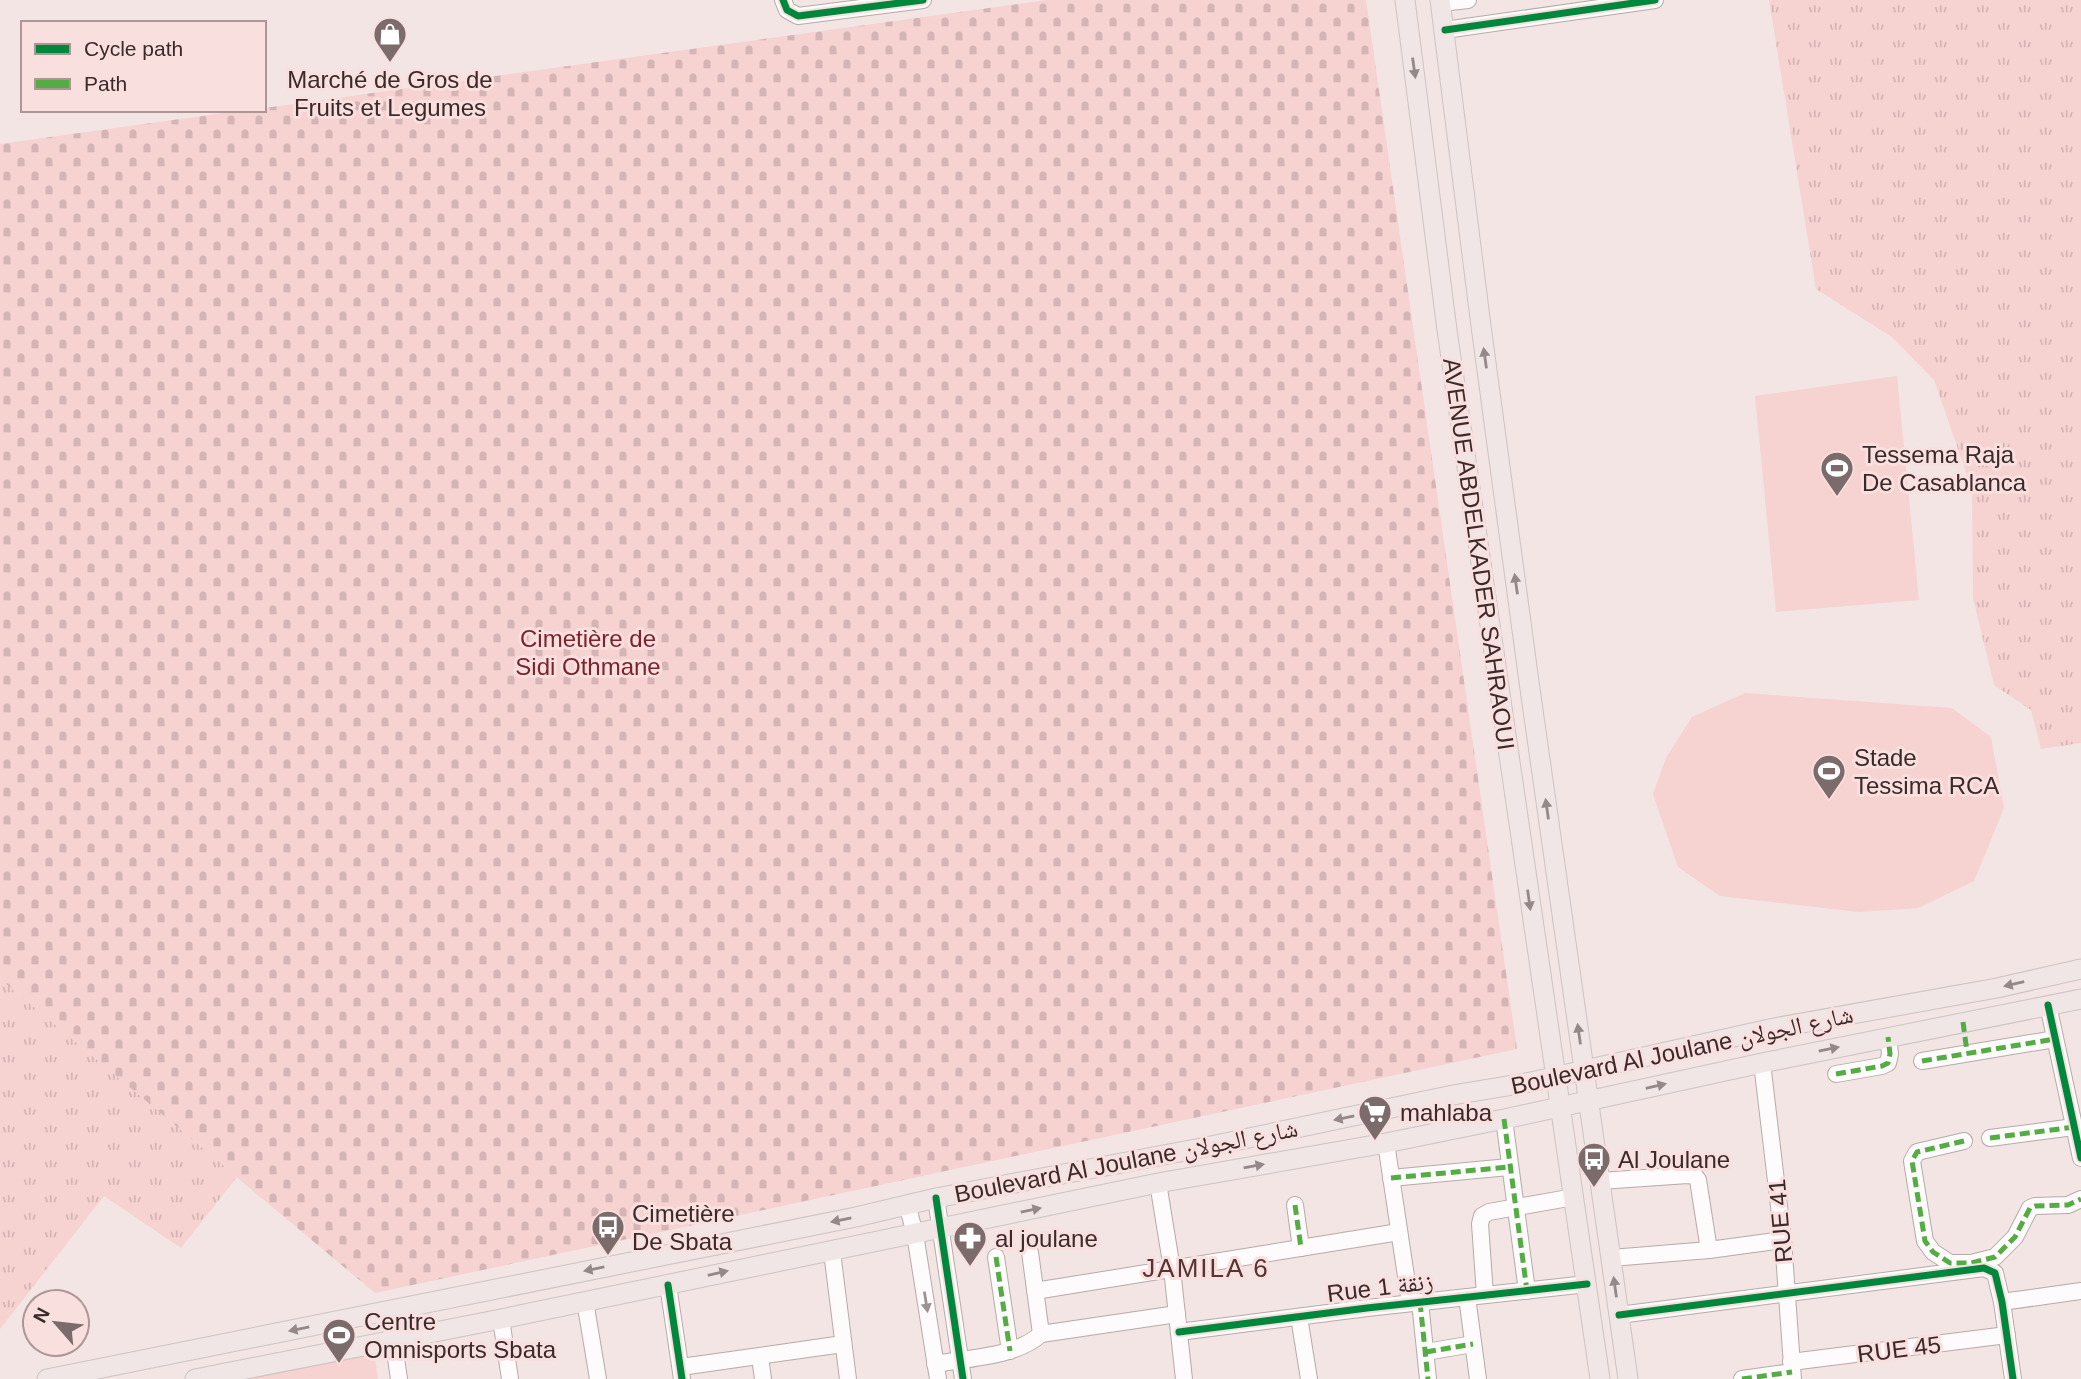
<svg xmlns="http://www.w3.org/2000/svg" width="2081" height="1379" font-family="Arial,'Noto Naskh Arabic',sans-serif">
  <defs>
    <pattern id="cemetery-stones" width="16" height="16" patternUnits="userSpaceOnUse" patternTransform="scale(1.75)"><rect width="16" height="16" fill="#f6d2d1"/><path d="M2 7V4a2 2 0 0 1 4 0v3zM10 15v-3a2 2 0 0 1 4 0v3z" fill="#d4b4b4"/></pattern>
    <pattern id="park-tufts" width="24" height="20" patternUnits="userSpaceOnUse" patternTransform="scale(1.75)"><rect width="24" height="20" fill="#f6d2d1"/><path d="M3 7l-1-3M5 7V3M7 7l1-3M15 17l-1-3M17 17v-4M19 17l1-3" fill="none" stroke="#d4b4b4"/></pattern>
  </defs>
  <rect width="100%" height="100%" fill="#f3e5e4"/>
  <!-- cemetery -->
  <path fill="url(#cemetery-stones)" d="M1047,0H1366L1517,1049L375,1293L0,979V144L245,110H264V108Z"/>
  <!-- park -->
  <g fill="url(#park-tufts)">
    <path d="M1769,0H2081V743L2041,749L2031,710L1994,685L1973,598L1972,489L1934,380L1892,337L1816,289Z"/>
    <path d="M0,979L237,1177L181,1248L104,1196L0,1329Z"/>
  </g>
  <!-- pitch -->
  <g fill="#f6d2d1">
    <path d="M1897,376L1919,600L1776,612L1755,396Z"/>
    <path d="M1745,693L1952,708L1991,737L2004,808L1974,881L1918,908L1859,912L1720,896L1678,867L1653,794L1666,758L1692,717Z"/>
    <path d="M374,1351L378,1379H232Z"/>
  </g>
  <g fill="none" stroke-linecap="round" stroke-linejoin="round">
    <defs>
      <g id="minor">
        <path d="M783,0L787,10L798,16L923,0"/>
        <path d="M1441,3L1468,0"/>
        <path d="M1445,30L1655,0"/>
        <path d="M2048,1005L2081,1158"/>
        <path d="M1922,1061L2055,1039"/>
        <path d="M1762,1063L1783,1240L1793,1379"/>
        <path d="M1836,1074L1882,1066L1888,1063L1890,1054L1888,1037"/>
        <path d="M1504,1119L1527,1291"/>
        <path d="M1990,1138L2074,1127"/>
        <path d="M1964,1141L1917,1152L1912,1161L1925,1241L1933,1252L1950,1263H1971L1995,1257L2015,1237L2030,1208L2035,1206L2068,1205L2081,1199"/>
        <path d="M1386,1143L1410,1303"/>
        <path d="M1391,1178L1509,1167"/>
        <path d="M1600,1181L1688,1175L1695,1176L1698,1180L1709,1250"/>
        <path d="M1158,1183L1172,1269L1184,1379"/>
        <path d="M936,1198L963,1379"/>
        <path d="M907,1204L915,1234L938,1379"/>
        <path d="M1295,1205L1301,1248"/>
        <path d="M832,1252L848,1379"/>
        <path d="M1030,1252L1041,1334"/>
        <path d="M996,1257L1010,1351"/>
        <path d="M1611,1258L1709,1250L1783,1240"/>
        <path d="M668,1285L682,1379"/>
        <path d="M1035,1291L1399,1232"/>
        <path d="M1485,1295L1480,1224L1482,1216L1489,1212L1574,1197"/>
        <path d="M1467,1297L1478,1379"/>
        <path d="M585,1301L598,1379"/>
        <path d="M1420,1302L1428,1379"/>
        <path d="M2002,1302L2081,1291"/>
        <path d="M389,1310L399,1379"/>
        <path d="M1619,1315L1984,1268L1995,1273L2002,1302L2013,1379"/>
        <path d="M1299,1317L1309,1379"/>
        <path d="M501,1319L510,1379"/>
        <path d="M1179,1332L1367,1308L1587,1284"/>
        <path d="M1426,1352L1473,1344"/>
        <path d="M760,1357L763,1379"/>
        <path d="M1791,1362L2007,1335"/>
        <path d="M935,1364C968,1358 1016,1357 1041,1334L1177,1314"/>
        <path d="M681,1367L843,1344"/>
        <path d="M1742,1379L1792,1372"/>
      </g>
      <g id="major">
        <path d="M1405,0L1447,330L1600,1379"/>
        <path d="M1440,0L1481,326L1530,689L1628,1379"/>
        <path d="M47,1379L856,1217L936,1198L1206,1147L1453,1095L1531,1082L1774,1028L1997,988L2081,969"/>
        <path d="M195,1379L501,1319L1158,1183L1386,1143L1504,1119L1762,1063L2081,999"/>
      </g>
    </defs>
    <!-- minor casing -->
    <use href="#minor" stroke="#b8aaa9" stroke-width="18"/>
    <!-- major casing -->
    <use href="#major" stroke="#ccc3c3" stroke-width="21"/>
    <!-- minor -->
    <use href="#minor" stroke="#fdfbfb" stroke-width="16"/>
    <!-- major -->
    <use href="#major" stroke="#f0e6e6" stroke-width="19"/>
    <!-- quiet -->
    <g stroke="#55ab44" stroke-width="5" stroke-dasharray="10 5" stroke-linecap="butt">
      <path d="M1963,1022L1967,1052"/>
      <path d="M1922,1061L2055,1039"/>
      <path d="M1836,1074L1882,1066L1888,1063L1890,1054L1888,1037"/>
      <path d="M1504,1119L1527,1291"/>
      <path d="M1990,1138L2074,1127"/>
      <path d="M1964,1141L1917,1152L1912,1161L1925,1241L1933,1252L1950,1263H1971L1995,1257L2015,1237L2030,1208L2035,1206L2068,1205L2081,1199"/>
      <path d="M1391,1178L1509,1167"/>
      <path d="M1295,1205L1301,1248"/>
      <path d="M996,1257L1010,1351"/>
      <path d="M1420,1302L1428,1379"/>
      <path d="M1426,1352L1473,1344"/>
      <path d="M1742,1379L1792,1372"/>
    </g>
    <defs>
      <g id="cycleway">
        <path d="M783,0L787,10L798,16L923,0"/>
        <path d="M1445,30L1655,0"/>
        <path d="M2048,1005L2081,1158"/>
        <path d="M936,1198L963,1379"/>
        <path d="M668,1285L682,1379"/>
        <path d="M1619,1315L1984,1268L1995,1273L2002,1302L2013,1379"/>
        <path d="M1179,1332L1367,1308L1587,1284"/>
      </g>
    </defs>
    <!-- cycleway casing -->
    <use href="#cycleway" stroke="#f9dfde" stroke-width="11"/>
    <!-- cycleway -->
    <use href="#cycleway" stroke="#00873e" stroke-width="7"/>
  </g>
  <!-- one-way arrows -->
  <defs><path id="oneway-solid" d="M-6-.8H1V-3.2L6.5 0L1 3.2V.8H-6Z" transform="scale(1.75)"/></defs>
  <g fill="#958888">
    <use href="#oneway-solid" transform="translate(1414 68) rotate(82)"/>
    <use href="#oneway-solid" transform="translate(1485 358) rotate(-98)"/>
    <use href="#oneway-solid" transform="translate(1516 584) rotate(-98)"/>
    <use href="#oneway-solid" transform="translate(1547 809) rotate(-98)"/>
    <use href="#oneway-solid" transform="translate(1529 900) rotate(82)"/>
    <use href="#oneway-solid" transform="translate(2014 984) rotate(167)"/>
    <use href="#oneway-solid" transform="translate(1579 1034) rotate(-98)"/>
    <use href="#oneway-solid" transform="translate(1829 1049) rotate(-11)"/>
    <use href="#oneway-solid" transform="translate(1656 1086) rotate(-13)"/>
    <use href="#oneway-solid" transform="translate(1344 1118) rotate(168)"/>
    <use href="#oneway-solid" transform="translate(1254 1166) rotate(-10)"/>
    <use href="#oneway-solid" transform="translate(1031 1210) rotate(-12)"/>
    <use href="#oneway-solid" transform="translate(841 1220) rotate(169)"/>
    <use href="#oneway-solid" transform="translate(594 1269) rotate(169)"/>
    <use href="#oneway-solid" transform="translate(718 1273) rotate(-13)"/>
    <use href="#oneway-solid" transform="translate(1615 1287) rotate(-98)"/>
    <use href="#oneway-solid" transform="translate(299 1329) rotate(169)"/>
  </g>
  <use fill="#9c9292" href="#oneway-solid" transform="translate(926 1302) rotate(81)"/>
  <!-- icons -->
  <defs>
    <symbol id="shop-pin" viewBox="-11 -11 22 30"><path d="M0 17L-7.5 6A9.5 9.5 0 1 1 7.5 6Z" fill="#7b6b6b" stroke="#f9dfde"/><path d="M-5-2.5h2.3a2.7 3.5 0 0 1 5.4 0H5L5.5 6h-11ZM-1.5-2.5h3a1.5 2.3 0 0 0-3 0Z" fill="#fff"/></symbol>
    <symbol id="stadium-pin" viewBox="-11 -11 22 30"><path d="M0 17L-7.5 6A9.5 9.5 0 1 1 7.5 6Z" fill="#7b6b6b" stroke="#f9dfde"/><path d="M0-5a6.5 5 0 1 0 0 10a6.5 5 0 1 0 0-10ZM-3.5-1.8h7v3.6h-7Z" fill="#fff"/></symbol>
    <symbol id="supermarket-pin" viewBox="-11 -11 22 30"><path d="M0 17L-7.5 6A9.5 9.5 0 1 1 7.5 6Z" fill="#7b6b6b" stroke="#f9dfde"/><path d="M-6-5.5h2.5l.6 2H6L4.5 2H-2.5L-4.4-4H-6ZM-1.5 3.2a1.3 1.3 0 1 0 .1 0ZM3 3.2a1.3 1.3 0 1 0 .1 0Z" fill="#fff"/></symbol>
    <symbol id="bus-pin" viewBox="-11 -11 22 30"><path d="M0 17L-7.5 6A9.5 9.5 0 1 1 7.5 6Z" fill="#7b6b6b" stroke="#f9dfde"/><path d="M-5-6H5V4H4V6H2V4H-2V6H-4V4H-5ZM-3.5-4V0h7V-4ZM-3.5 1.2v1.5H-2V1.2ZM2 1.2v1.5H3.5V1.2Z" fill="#fff"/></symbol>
    <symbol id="pharmacy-pin" viewBox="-11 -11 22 30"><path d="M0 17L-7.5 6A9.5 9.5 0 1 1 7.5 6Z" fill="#7b6b6b" stroke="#f9dfde"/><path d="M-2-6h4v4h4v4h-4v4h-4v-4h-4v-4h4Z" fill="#fff"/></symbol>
  </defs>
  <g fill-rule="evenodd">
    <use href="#shop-pin" x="371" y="15" width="38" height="52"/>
    <use href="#stadium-pin" x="1818" y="449" width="38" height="52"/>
    <use href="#stadium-pin" x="1810" y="752" width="38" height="52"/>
    <use href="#supermarket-pin" x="1356" y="1093" width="38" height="52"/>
    <use href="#bus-pin" x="1575" y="1140" width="38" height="52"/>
    <use href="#bus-pin" x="589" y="1208" width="38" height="52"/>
    <use href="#pharmacy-pin" x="951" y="1219" width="38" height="52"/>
    <use href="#stadium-pin" x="320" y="1316" width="38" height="52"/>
  </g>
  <g text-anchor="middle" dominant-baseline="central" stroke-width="6" stroke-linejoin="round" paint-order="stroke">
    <!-- poi labels -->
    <g font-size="24" fill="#3a2a2a" stroke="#f9dfde" text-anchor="start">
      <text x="390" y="79" text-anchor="middle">Marché de Gros de<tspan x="390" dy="28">Fruits et Legumes</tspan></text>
      <text x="1862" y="454">Tessema Raja<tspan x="1862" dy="28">De Casablanca</tspan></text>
      <text x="1854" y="757">Stade<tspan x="1854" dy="28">Tessima RCA</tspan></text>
      <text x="1400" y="1112">mahlaba</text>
      <text x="1618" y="1159">Al Joulane</text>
      <text x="632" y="1213">Cimetière<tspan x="632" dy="28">De Sbata</tspan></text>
      <text x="995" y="1238">al joulane</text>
      <text x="364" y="1321">Centre<tspan x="364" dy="28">Omnisports Sbata</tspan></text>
    </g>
    <!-- street labels -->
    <g font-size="24" fill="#3a2a2a" stroke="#f9dfde">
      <text transform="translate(1479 554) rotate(82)">AVENUE ABDELKADER SAHRAOUI</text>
      <text transform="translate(1682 1050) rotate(-12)">Boulevard Al Joulane شارع الجولان</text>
      <text transform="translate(1126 1161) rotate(-11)">Boulevard Al Joulane شارع الجولان</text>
      <text transform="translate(1780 1221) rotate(-95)">RUE 41</text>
      <text transform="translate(1380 1287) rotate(-7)">Rue 1 زنقة</text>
      <text transform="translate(1899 1349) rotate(-7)">RUE 45</text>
    </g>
    <!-- park labels -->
    <g font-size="24" fill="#7d232c" stroke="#f9dfde">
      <text x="588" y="638">Cimetière de<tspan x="588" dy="28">Sidi Othmane</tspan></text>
    </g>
    <!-- neighbourhood labels -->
    <g font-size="26" letter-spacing="2" fill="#553434" stroke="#f9dfde">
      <text x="1206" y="1268">JAMILA 6</text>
    </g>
  </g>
  <!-- legend -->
  <rect x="21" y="21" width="245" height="91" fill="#f9dfde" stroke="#ad9796" stroke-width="2"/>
  <rect x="35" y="44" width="35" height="10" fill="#00873e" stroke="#ad9796" stroke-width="2"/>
  <text x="84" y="56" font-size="21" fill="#3a2a2a">Cycle path</text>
  <rect x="35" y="79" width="35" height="10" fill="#55ab44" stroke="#ad9796" stroke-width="2"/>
  <text x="84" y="91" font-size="21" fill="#3a2a2a">Path</text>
  <!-- north arrow -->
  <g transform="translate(56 1323) rotate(298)"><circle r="33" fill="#f9dfde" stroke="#ad9796" stroke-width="2"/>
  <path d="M0-5L12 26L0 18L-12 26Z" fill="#7b6b6b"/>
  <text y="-10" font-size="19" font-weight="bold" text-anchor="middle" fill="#3a2a2a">N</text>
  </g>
</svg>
